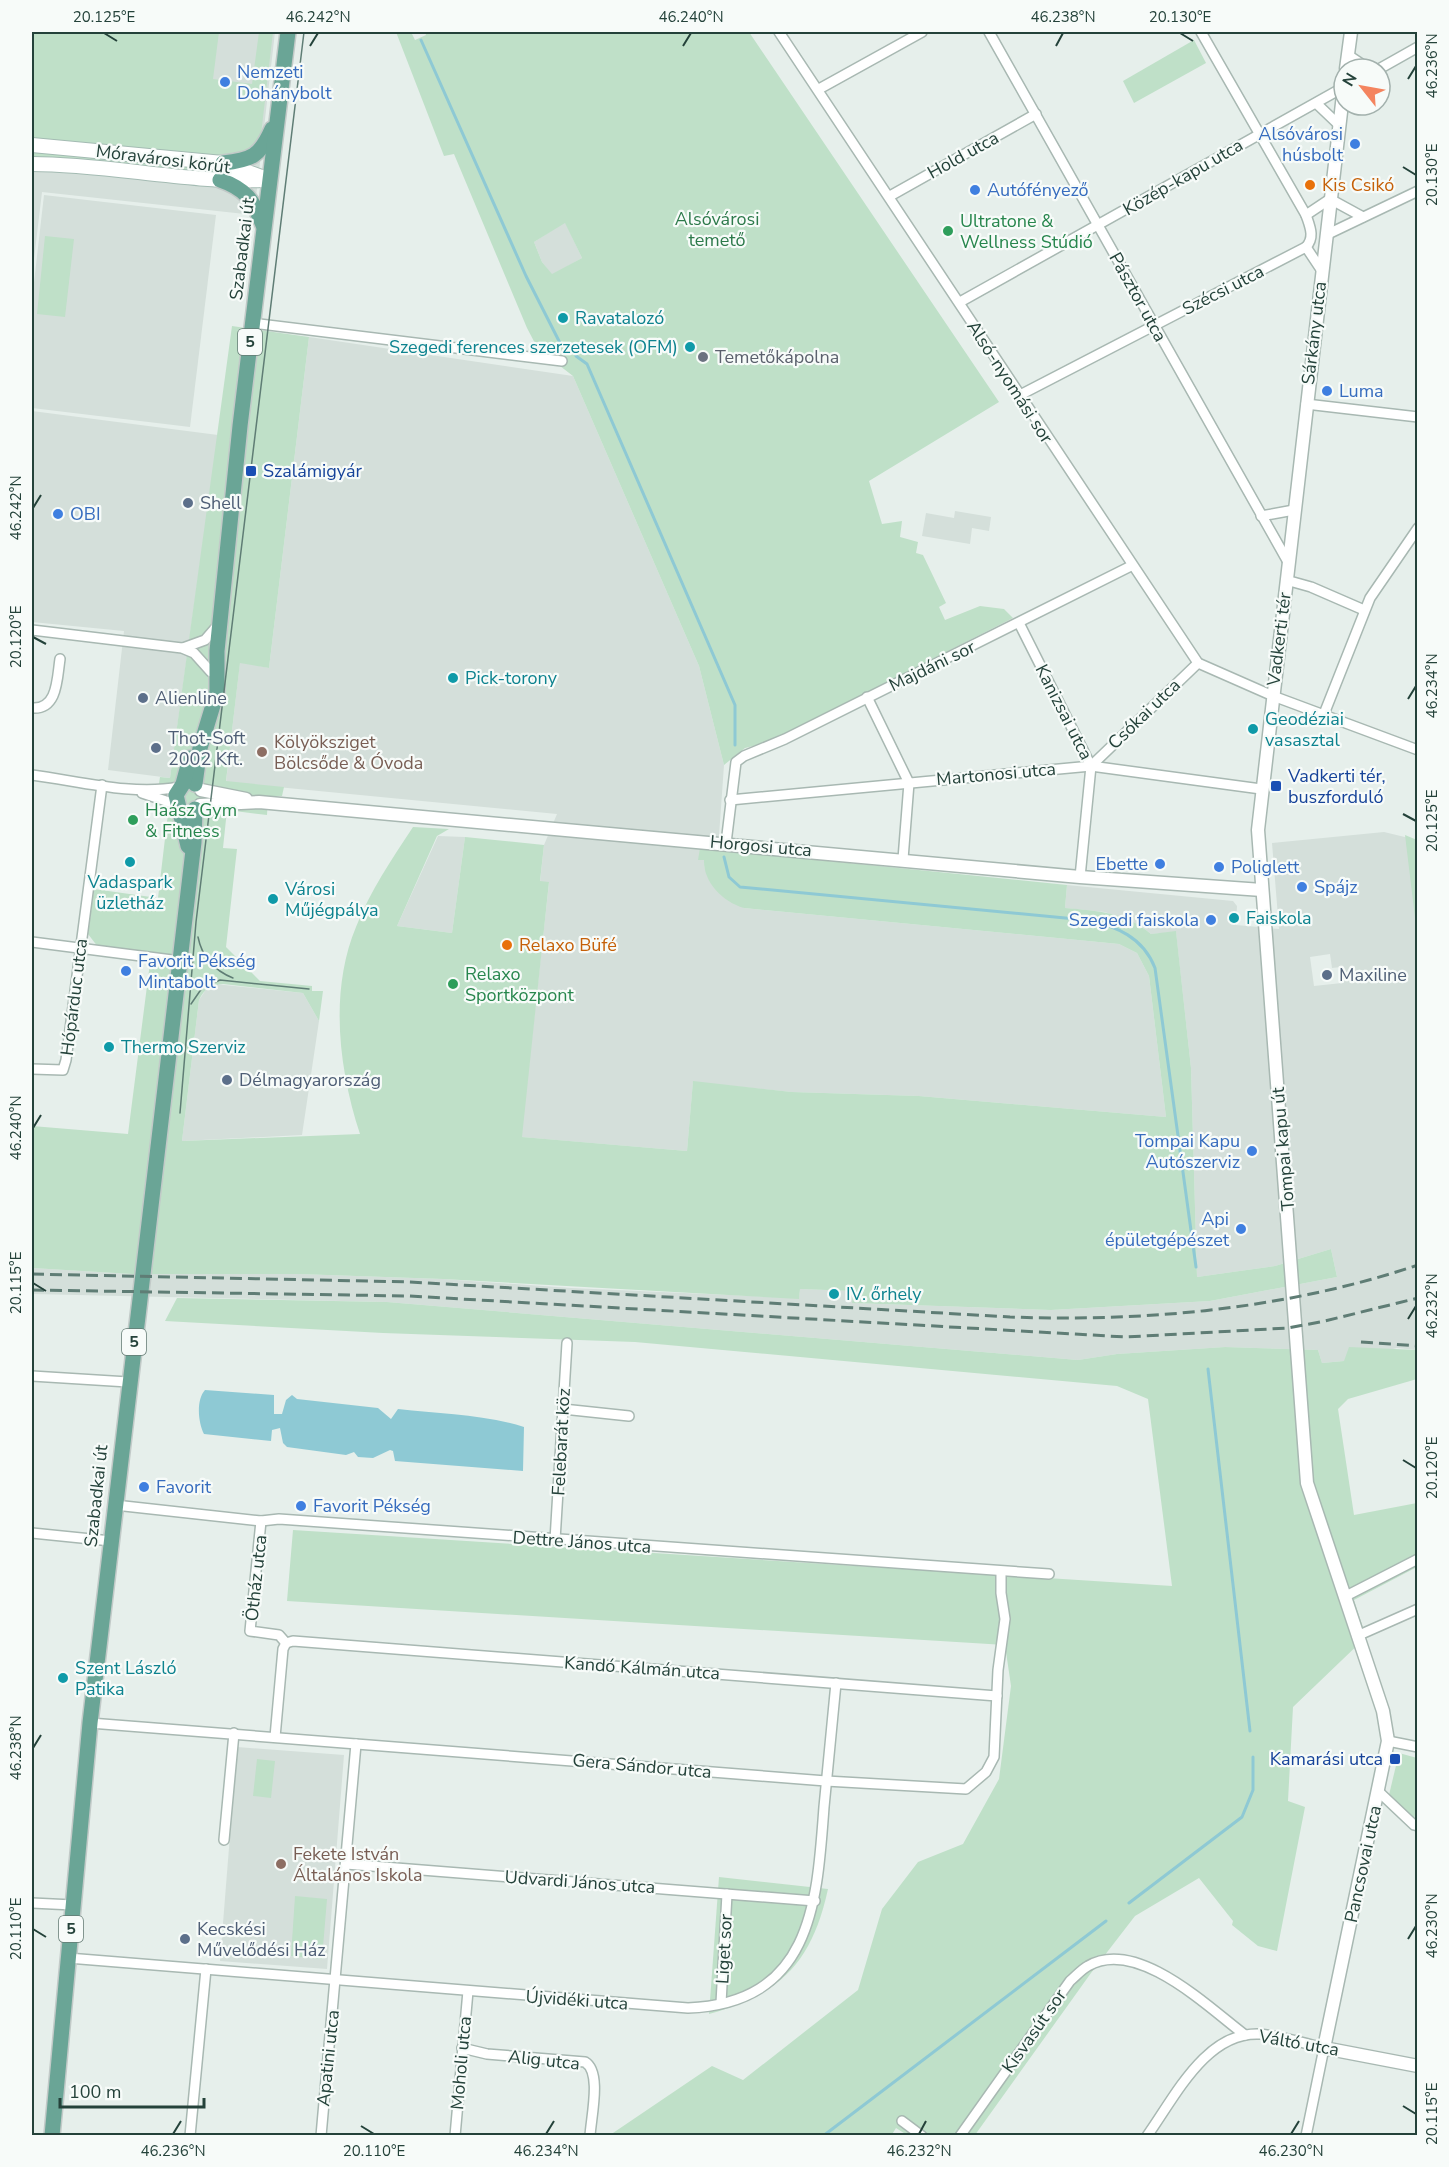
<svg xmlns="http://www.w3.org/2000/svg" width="1449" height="2167" font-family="'Nunito Sans',sans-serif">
  <rect width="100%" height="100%" fill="#e6efeb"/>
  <!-- built -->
  <g fill="#d4dfda" fill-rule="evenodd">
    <path d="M32,32H275L254,215L42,192L32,276Z"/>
    <path d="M44,195L216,215L190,427L32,408V300Z"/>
    <path d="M565,222L582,258L552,275L542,262L534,242Z"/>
    <path d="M309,337L573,376L699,666L724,765L718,850L699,860H704L705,870L744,908L1119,944L1137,953L1149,976L1166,1117L919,1096L792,1092L693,1082L687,1151L521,1137L549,883L540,882L544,845L557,814L226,782L240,662L269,668Z"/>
    <path d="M32,411L218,435L170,778L108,770L124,631L32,622Z"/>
    <path d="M955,511L991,517L989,531L972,528L970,544L922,536L926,513L954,518Z"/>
    <path d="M1384,832L1417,840V1350L1397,1348L1344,1361L1322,1363L1318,1350L1225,1347L1117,1354L1078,1360L387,1302L32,1294V1268L132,1274H298L443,1279L571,1288L799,1298L800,1289L854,1291L853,1303L1051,1310L1210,1301L1337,1277L1331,1249L1275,1266L1197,1277L1191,1068L1176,932L1151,934L1141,926L1105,912L1065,908L1067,885L1233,901L1237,906L1236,925L1279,929L1272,843ZM1330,954L1332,968L1341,967L1342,983L1314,986L1310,957Z"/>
    <path d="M438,836L465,837L452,933L397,926Z"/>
    <path d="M215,984L303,993L319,1021L302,1135L182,1141L199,1000L207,988Z"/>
    <path d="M237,1747L344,1755L327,1969L220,1961Z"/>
  </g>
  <!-- green -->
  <g fill="#bfe0c8" fill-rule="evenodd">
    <path d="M32,32H219L213,79L252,84L259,32H273L260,143L233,157L32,142Z"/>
    <path d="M396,32H411L415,40L426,35L425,32H749L999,402L869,481L882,524L902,521L900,537L918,542L916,553L923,555L946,603L939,607L945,620L980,606L1004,609L1013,618L769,742L745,748L724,765L699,666L573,376L538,349L527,328L454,154L444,156ZM565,223L582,258L552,274L542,262L534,242Z"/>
    <path d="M1194,40L1206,63L1134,103L1123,81Z"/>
    <path d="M32,150L237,171L252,175L32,160Z"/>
    <path d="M45,236L74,239L65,317L37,314Z"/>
    <path d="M232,326L309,337L269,668L240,663L226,781L284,787L282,796H268L267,815L227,810L223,848L237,849L226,947L260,981L312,986V991H323L319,1021L303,993L223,984C211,985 204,989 199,1000L182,1141L360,1134C339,1070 329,992 356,927C370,891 392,859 413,827L449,829L437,836L397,926L452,933L465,837L544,845L540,881L549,882L522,1137L687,1151L693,1081L792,1092L919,1096L1166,1117L1149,976L1137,953L1119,944L744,908C722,902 703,881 704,860H698L700,848L1067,885L1065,908C1099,911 1125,912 1151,934L1176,931L1191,1068L1197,1277L1275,1266L1331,1249L1337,1277L1210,1301L1051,1310L852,1303L853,1291L800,1289L799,1299L443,1279L298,1274H132L32,1268V1126L128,1134L151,955L98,947L88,934L94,889L158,898L168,813L156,803L160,777L170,778Z"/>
    <path d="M1405,835L1417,840V934Z"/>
    <path d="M177,1298L387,1302L1078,1360L1117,1354L1225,1347L1318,1350L1322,1363L1344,1361L1349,1347L1417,1350V1379L1348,1399L1338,1409L1354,1515L1417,1503V1567L1354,1600L1366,1637L1293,1707L1288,1801L1305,1807L1277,1951L1258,1946L1232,1925L1233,1921L1199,1878L1135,1916L1091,1973L975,2135H907L896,2128L891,2136L610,2135L712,2066L743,2080L858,1990L882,1909L918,1862L963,1844L999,1779L1011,1686L1005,1645L287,1601L293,1530L1172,1586L1148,1399L1117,1386L635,1342L383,1333L165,1321Z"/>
    <path d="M1399,1753L1417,1758V1805L1414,1820L1389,1795Z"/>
    <path d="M257,1759L275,1761L271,1798L253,1796Z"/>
    <path d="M719,1877L828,1889C812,1962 781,1994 709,2014Z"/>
    <path d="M295,1896L327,1899L322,1959L291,1956Z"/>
  </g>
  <!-- water -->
  <path fill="#8ec9d4" d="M205,1390L274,1395V1414H282L286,1400L292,1395L297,1399L378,1408L391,1419L398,1409C440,1414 483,1414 524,1427L523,1471L395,1461L393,1451L390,1450L373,1458L358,1457L354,1452L346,1455L287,1447L283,1443L280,1428L272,1430L271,1441L204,1434C198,1422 196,1400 205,1390Z"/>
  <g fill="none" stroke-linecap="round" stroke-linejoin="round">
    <!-- stream -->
    <g stroke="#8ec9d4" stroke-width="3">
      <path d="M421,40L526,276L560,343"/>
      <path d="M576,356L587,364L735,705V745"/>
      <path d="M724,857L729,877L740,887L1086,920C1116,926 1143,937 1155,968L1196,1267"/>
      <path d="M1208,1369L1250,1731"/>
      <path d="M1129,1903L1242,1817L1253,1790V1757"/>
      <path d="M823,2136L1106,1921"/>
    </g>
    <defs>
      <g id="minor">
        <path d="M779,32L1198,663L1273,696L1418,750"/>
        <path d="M989,32L1288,562"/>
        <path d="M1201,32L1306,215L1330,199L1363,217"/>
        <path d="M1348,55L1369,69"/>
        <path d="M1379,69L1418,47"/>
        <path d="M819,89L922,32"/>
        <path d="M1317,104L1339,125"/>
        <path d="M890,196L1036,114"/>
        <path d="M1306,215C1310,227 1315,237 1306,247"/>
        <path d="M1326,235L1418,191"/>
        <path d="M960,302L1344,87"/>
        <path d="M252,323L562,361"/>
        <path d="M1020,395L1306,247L1322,271"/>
        <path d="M1306,404L1418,417"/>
        <path d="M1261,516L1294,510"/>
        <path d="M1286,580L1311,587L1364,610"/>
        <path d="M1019,623L1091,766L1080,877"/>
        <path d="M32,630L182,648L194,653L211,672"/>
        <path d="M183,648L205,640L218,625"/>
        <path d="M867,697L909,783L903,859"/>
        <path d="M32,708C58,710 57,678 60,659"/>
        <path d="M1324,714L1370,598L1418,528"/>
        <path d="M1091,766L1198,663"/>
        <path d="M32,775C79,781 132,796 179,787"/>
        <path d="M142,793L178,805"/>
        <path d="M730,800L1091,766L1261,789"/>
        <path d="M726,843L736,762L744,756L785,739L1131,566"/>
        <path d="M32,942L180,961"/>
        <path d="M32,1069L63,1070L66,1060L102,785"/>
        <path d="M32,1376L128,1382"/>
        <path d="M563,1409L629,1416"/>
        <path d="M115,1505L261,1521L279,1519L1049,1574"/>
        <path d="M261,1521L250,1631L279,1635L286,1643"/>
        <path d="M32,1533L111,1541"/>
        <path d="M555,1540L567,1343"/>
        <path d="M1344,1597L1418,1559"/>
        <path d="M1357,1636L1418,1609"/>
        <path d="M286,1643L293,1641L997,1696"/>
        <path d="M90,1723L826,1781L966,1789L986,1772L994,1757L998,1670L1005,1619L1001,1593V1572"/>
        <path d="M275,1737L283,1649L286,1643"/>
        <path d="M1388,1741L1418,1747"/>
        <path d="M1378,1791L1414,1825L1418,1826"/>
        <path d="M224,1840L234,1733"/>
        <path d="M346,1864L815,1901"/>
        <path d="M32,1903L73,1905"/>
        <path d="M68,1958L688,2008C812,2003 817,1903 824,1807C828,1766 832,1724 836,1683"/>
        <path d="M721,2003L727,1894"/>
        <path d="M462,2048L487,2054L585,2062C602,2072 591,2117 590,2136"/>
        <path d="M902,2121L922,2136"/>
        <path d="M190,2136L206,1969"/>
        <path d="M321,2136L356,1744"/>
        <path d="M455,2136L468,1991"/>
        <path d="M960,2136L1070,1981C1076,1976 1082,1969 1088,1966C1137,1937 1209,2008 1245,2035"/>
        <path d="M1147,2136C1175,2097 1206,2031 1260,2034C1281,2036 1303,2043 1324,2048L1306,2136"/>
      </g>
      <g id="tertiary">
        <path d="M1346,69L1351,32"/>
        <path d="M1344,86L1258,830L1307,1483L1383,1711L1388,1741L1324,2048L1418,2066"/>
        <path d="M201,790L246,799"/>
        <path d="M200,805L259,802L1080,877L1262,890"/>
      </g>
      <g id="secondary">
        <path d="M32,145L223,163L270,180"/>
        <path d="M32,164C109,164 185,183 262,180"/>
      </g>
      <g id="primary">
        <path d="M223,163C252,160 260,156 272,129"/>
        <path d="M220,180C246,189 253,200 263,225"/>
        <path d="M195,784L200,748L217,692V651L240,426L288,32"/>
        <path d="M188,846L176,795L183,784L190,758"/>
        <path d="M52,2136L90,1723L194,842L195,809"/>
      </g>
    </defs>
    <!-- minor casing -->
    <use href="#minor" stroke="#a8b8b2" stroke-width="12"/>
    <!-- tertiary casing -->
    <use href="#tertiary" stroke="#a8b8b2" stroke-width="15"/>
    <!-- secondary casing -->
    <use href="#secondary" stroke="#a4bbb3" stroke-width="16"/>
    <!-- primary casing -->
    <use href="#primary" stroke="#c2cac8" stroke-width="18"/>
    <!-- minor -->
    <use href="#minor" stroke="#fff" stroke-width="9"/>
    <!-- tertiary -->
    <use href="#tertiary" stroke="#fff" stroke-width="12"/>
    <!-- secondary -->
    <use href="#secondary" stroke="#fff" stroke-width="14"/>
    <!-- primary -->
    <use href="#primary" stroke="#6aa596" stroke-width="15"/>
    <!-- tram -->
    <g stroke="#5f7d75" stroke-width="1.5">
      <path d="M198,937C202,957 213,970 233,978"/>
      <path d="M191,1004L202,988L220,980L309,989"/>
      <path d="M180,1113L196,922L304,32"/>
    </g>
    <!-- rail -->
    <g stroke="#5f7d75" stroke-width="3" stroke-dasharray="12 6" stroke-linecap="butt">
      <path d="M32,1274L410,1282L1010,1317C1147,1322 1287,1309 1418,1265"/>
      <path d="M32,1290L409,1296L1126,1337L1288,1328L1325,1321L1418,1298"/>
      <path d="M1361,1342L1418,1346"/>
    </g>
  </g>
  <!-- ticks -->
  <path fill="none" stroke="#24423a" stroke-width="2" d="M104,33L117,41M1180,33L1193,41M310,46L318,33M683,46L691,33M1056,46L1063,33M1408,79L1416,66M1403,167L1416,175M33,508L41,495M33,637L46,644M1408,699L1416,686M1403,814L1416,821M33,1128L41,1115M33,1283L46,1291M1408,1319L1416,1306M1403,1460L1416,1468M33,1748L41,1735M33,1929L46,1937M1408,1939L1416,1926M1403,2106L1416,2114M361,2126L374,2134M173,2134L181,2121M546,2134L554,2121M919,2134L926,2121M1291,2134L1299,2121"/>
  <!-- markers -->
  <g fill="#3f7fe0" stroke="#f7fbf9" stroke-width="2">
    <circle cx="225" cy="82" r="6"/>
    <circle cx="1355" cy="144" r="6"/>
    <circle cx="975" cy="190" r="6"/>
    <circle cx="1327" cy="391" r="6"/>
    <circle cx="58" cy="514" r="6"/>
    <circle cx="1160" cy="864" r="6"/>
    <circle cx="1219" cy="867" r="6"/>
    <circle cx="1302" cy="887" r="6"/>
    <circle cx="1211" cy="920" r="6"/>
    <circle cx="126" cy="971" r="6"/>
    <circle cx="1252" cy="1151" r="6"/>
    <circle cx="1241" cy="1229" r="6"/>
    <circle cx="144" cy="1487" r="6"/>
    <circle cx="301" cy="1506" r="6"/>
  </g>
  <g fill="#e8710a" stroke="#f7fbf9" stroke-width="2">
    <circle cx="1310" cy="185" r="6"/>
    <circle cx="507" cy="945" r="6"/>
  </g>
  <g fill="#2e9e5b" stroke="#f7fbf9" stroke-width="2">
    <circle cx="948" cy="231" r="6"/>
    <circle cx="133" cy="820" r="6"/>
    <circle cx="453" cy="984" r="6"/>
  </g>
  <g fill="#0f9aa8" stroke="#f7fbf9" stroke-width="2">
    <circle cx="563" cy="318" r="6"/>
    <circle cx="690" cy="347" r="6"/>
    <circle cx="453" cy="678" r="6"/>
    <circle cx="1253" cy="729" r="6"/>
    <circle cx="130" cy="862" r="6"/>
    <circle cx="273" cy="899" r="6"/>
    <circle cx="1234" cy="918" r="6"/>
    <circle cx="109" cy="1047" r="6"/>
    <circle cx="834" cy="1294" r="6"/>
    <circle cx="63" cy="1678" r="6"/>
  </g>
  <circle fill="#6b7280" stroke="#f7fbf9" stroke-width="2" cx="703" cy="357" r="6"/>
  <g fill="#1a4fb4" stroke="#f7fbf9" stroke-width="2">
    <rect x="245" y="465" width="12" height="12" rx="3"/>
    <rect x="1270" y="780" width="12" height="12" rx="3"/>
    <rect x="1389" y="1753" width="12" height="12" rx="3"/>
  </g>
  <g fill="#5c6f8a" stroke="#f7fbf9" stroke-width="2">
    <circle cx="188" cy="503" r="6"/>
    <circle cx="143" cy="698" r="6"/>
    <circle cx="156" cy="748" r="6"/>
    <circle cx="1327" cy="975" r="6"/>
    <circle cx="227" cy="1080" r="6"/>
    <circle cx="185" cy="1939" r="6"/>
  </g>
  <g fill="#8d6e63" stroke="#f7fbf9" stroke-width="2">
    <circle cx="262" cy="752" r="6"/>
    <circle cx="281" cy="1864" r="6"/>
  </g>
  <g text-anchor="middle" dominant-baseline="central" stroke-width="4.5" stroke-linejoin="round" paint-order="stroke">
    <!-- shield labels -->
    <g fill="#f7fbf9" stroke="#637a73" stroke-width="1.5">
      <rect x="238" y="329" width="24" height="26" rx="4.5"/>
      <rect x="122" y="1329" width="24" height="26" rx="4.5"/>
      <rect x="59" y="1916" width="24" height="26" rx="4.5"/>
    </g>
    <g font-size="16" font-weight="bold" fill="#24423a">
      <text x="250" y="342">5</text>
      <text x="134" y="1342">5</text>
      <text x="71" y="1929">5</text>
    </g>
    <!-- shop labels -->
    <g font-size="18" fill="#366cbe" stroke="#f7fbf9" text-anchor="start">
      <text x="237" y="72">Nemzeti<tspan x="237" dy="21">Dohánybolt</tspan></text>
      <text x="1343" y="134" text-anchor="end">Alsóvárosi<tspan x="1343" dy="21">húsbolt</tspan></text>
      <text x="987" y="190">Autófényező</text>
      <text x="1339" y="391">Luma</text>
      <text x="70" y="514">OBI</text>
      <text x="1148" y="864" text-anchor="end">Ebette</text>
      <text x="1231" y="867">Poliglett</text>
      <text x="1314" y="887">Spájz</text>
      <text x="1199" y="920" text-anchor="end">Szegedi faiskola</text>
      <text x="138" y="961">Favorit Pékség<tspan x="138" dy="21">Mintabolt</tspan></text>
      <text x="1240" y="1141" text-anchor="end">Tompai Kapu<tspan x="1240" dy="21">Autószerviz</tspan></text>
      <text x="1229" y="1219" text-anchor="end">Api<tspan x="1229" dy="21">épületgépészet</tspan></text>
      <text x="156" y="1487">Favorit</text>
      <text x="313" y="1506">Favorit Pékség</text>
    </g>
    <!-- street labels -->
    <g font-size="18" fill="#24423a" stroke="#f7fbf9">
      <text transform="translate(963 155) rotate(-29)">Hold utca</text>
      <text transform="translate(163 159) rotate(7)">Móravárosi körút</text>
      <text transform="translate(1183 177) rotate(-30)">Közép-kapu utca</text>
      <text transform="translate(242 249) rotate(-83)">Szabadkai út</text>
      <text transform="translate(1223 290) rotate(-27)">Szécsi utca</text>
      <text transform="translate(1138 297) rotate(61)">Pásztor utca</text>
      <text transform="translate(1314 333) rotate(-83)">Sárkány utca</text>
      <text transform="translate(1010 382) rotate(57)">Alsó-nyomási sor</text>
      <text transform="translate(1279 639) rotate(-83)">Vadkerti tér</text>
      <text transform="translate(932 666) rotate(-26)">Majdáni sor</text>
      <text transform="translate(1064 712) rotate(63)">Kanizsai utca</text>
      <text transform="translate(1144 714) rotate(-44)">Csókai utca</text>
      <text transform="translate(996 774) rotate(-5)">Martonosi utca</text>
      <text transform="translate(761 846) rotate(5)">Horgosi utca</text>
      <text transform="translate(74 997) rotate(-83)">Hópárduc utca</text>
      <text transform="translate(1283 1149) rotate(-95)">Tompai kapu út</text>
      <text transform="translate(561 1442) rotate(-87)">Felebarát köz</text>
      <text transform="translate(96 1496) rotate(-84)">Szabadkai út</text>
      <text transform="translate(582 1542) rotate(4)">Dettre János utca</text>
      <text transform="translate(256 1578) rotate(-84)">Ötház utca</text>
      <text transform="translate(642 1668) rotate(4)">Kandó Kálmán utca</text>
      <text transform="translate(642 1766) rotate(5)">Gera Sándor utca</text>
      <text transform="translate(1363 1864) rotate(-78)">Pancsovai utca</text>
      <text transform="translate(580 1882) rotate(4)">Udvardi János utca</text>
      <text transform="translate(724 1949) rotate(-87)">Liget sor</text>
      <text transform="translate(577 2000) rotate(4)">Újvidéki utca</text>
      <text transform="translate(1034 2031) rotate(-55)">Kisvasút sor</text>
      <text transform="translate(1299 2043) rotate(10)">Váltó utca</text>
      <text transform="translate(328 2058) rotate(-84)">Apatini utca</text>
      <text transform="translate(544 2060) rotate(6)">Alig utca</text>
      <text transform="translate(461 2063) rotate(-85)">Moholi utca</text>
    </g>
    <!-- food labels -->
    <g font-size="18" fill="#c56008" stroke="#f7fbf9" text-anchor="start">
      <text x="1322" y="185">Kis Csikó</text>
      <text x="519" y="945">Relaxo Büfé</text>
    </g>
    <!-- park labels -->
    <g font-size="18" fill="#2d7a4b" stroke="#f7fbf9">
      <text x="717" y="219">Alsóvárosi<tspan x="717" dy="21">temető</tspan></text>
    </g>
    <!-- leisure labels -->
    <g font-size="18" fill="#27864d" stroke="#f7fbf9" text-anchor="start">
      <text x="960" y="221">Ultratone &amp;<tspan x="960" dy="21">Wellness Stúdió</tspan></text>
      <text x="145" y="810">Haász Gym<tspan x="145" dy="21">&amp; Fitness</tspan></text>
      <text x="465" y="974">Relaxo<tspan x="465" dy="21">Sportközpont</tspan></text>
    </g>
    <!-- culture labels -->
    <g font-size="18" fill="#0d838f" stroke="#f7fbf9" text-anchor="start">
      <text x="575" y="318">Ravatalozó</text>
      <text x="678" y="347" text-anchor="end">Szegedi ferences szerzetesek (OFM)</text>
      <text x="465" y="678">Pick-torony</text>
      <text x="1265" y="719">Geodéziai<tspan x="1265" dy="21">vasasztal</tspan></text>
      <text x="130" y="882" text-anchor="middle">Vadaspark<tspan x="130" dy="21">üzletház</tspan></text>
      <text x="285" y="889">Városi<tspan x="285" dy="21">Műjégpálya</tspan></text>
      <text x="1246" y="918">Faiskola</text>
      <text x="121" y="1047">Thermo Szerviz</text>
      <text x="846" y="1294">IV. őrhely</text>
      <text x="75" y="1668">Szent László<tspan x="75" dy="21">Patika</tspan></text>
    </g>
    <!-- worship labels -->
    <g font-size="18" fill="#5b616d" stroke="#f7fbf9" text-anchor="start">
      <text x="715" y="357">Temetőkápolna</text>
    </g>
    <!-- transit labels -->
    <g font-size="18" fill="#164399" stroke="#f7fbf9" text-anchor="start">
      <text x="263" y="471">Szalámigyár</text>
      <text x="1288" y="776">Vadkerti tér,<tspan x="1288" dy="21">buszforduló</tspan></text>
      <text x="1383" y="1759" text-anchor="end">Kamarási utca</text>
    </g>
    <!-- service labels -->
    <g font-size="18" fill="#4e5e75" stroke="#f7fbf9" text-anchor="start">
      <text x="200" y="503">Shell</text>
      <text x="155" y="698">Alienline</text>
      <text x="168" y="738">Thot-Soft<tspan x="168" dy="21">2002 Kft.</tspan></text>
      <text x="1339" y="975">Maxiline</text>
      <text x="239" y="1080">Délmagyarország</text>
      <text x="197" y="1929">Kecskési<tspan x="197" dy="21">Művelődési Ház</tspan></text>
    </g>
    <!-- education labels -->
    <g font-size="18" fill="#785e54" stroke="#f7fbf9" text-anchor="start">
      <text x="274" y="742">Kölyöksziget<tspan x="274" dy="21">Bölcsőde &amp; Óvoda</tspan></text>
      <text x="293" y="1854">Fekete István<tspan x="293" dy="21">Általános Iskola</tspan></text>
    </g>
  </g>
  <!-- border -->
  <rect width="1449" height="2167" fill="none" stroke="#f7fbf9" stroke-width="66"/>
  <!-- north arrow -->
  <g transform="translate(1362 87) rotate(301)"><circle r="28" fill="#f7fbf9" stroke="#a3b1ad" stroke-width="1.5"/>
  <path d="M0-4.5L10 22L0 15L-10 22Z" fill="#f4845f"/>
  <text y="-9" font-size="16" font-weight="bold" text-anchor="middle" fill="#24423a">N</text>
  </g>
  <!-- scale -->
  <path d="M60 2098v9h144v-9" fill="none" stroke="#24423a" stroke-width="3"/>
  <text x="69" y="2098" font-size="18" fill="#24423a" stroke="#f7fbf9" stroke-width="4.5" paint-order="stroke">100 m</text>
  <rect x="33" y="33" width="1383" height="2101" fill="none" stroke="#24423a" stroke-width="2"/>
  <g font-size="15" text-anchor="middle" fill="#24423a">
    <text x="104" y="22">20.125°E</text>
    <text x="318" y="22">46.242°N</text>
    <text x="691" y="22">46.240°N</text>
    <text x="1063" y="22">46.238°N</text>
    <text x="1180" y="22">20.130°E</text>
    <text transform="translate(1432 66) rotate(-90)" y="5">46.236°N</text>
    <text transform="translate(1432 175) rotate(-90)" y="5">20.130°E</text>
    <text transform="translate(16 508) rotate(-90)" y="5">46.242°N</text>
    <text transform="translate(16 637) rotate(-90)" y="5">20.120°E</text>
    <text transform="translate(1432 686) rotate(-90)" y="5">46.234°N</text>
    <text transform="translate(1432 821) rotate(-90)" y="5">20.125°E</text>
    <text transform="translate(16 1128) rotate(-90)" y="5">46.240°N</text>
    <text transform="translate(16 1283) rotate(-90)" y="5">20.115°E</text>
    <text transform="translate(1432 1306) rotate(-90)" y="5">46.232°N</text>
    <text transform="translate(1432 1468) rotate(-90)" y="5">20.120°E</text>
    <text transform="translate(16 1748) rotate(-90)" y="5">46.238°N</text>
    <text transform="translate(1432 1926) rotate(-90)" y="5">46.230°N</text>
    <text transform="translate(16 1929) rotate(-90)" y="5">20.110°E</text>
    <text transform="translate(1432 2114) rotate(-90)" y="5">20.115°E</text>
    <text x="173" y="2156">46.236°N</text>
    <text x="374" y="2156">20.110°E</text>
    <text x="546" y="2156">46.234°N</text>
    <text x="919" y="2156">46.232°N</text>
    <text x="1291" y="2156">46.230°N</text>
  </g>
</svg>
